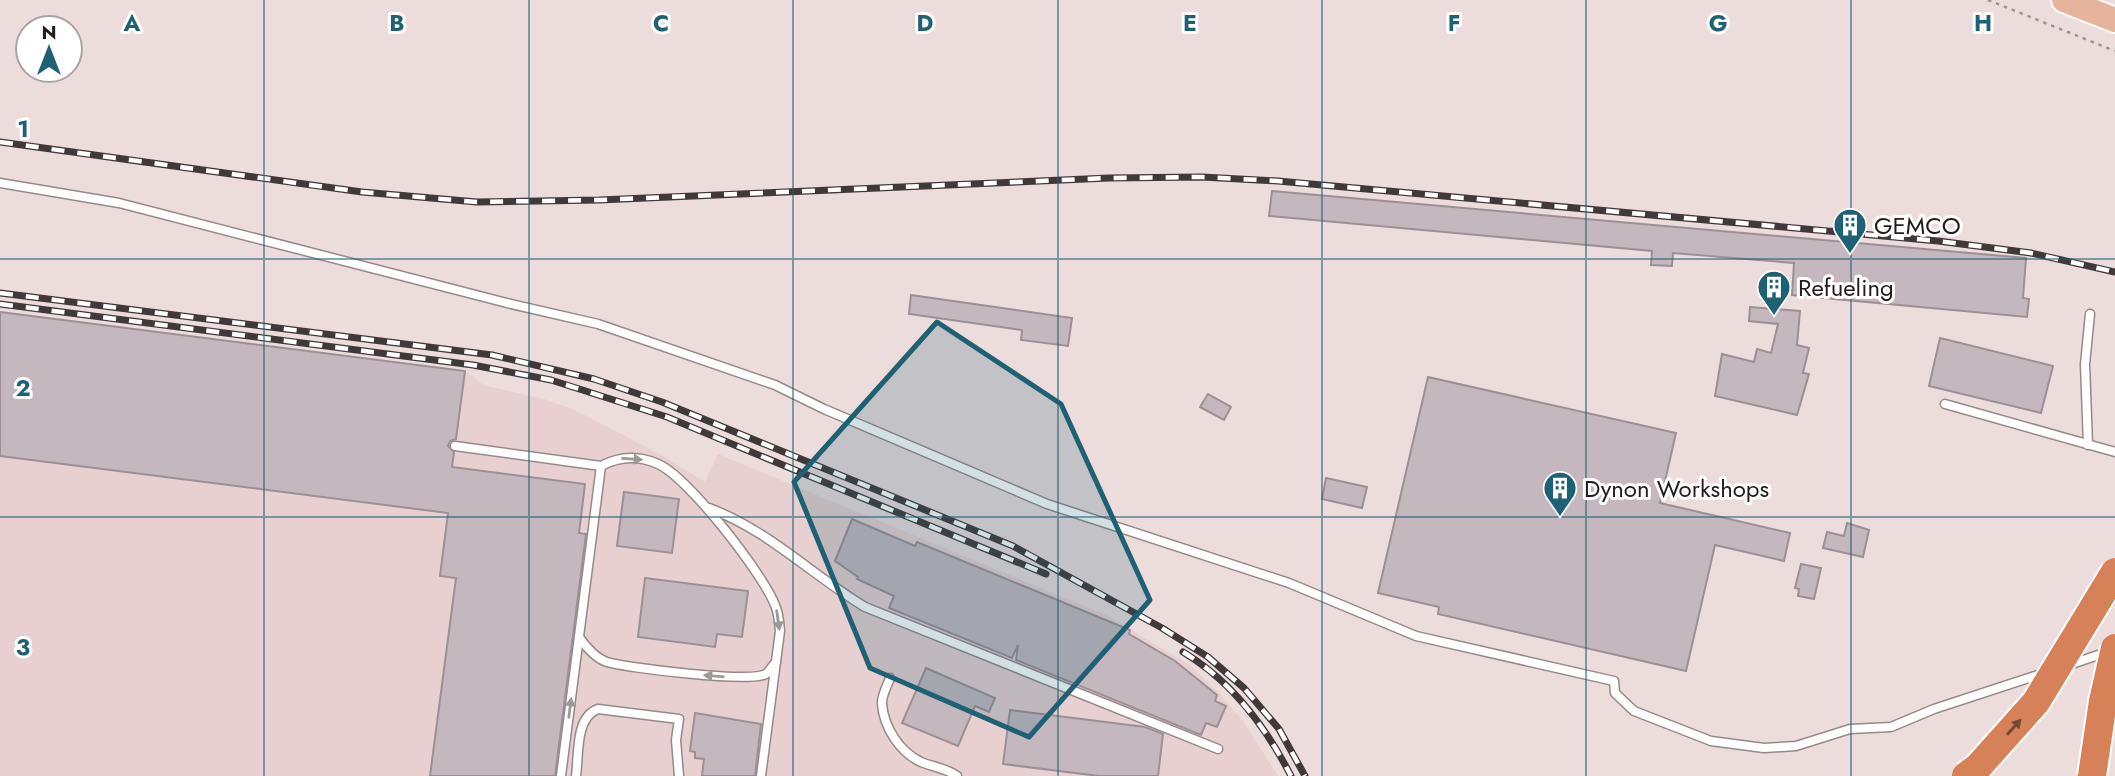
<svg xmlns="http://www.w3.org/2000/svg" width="2115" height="776" font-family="Jost,sans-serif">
  <rect width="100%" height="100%" fill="#eddcdc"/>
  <!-- built -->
  <path fill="#e8cfd0" d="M0,311L465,370L483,385L544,399L573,409L667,458L705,482L718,454L1106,615L1190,665L1220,694L1243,721L1278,776H0Z"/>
  <!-- building -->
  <g fill="#c5b7be" stroke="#9c8f96" stroke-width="2">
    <path d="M1272,191L2026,258L2023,298L2029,299L2027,317L1792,295L1794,263L1673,253L1672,266L1651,265L1652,251L1269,216Z"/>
    <path d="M911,295L1072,318L1068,346L1021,340L1022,330L909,314Z"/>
    <path d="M1750,307L1800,311L1797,345L1809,348L1803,373L1809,374L1797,415L1715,396L1722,354L1754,362L1757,349L1771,353L1778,324L1749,321Z"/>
    <path d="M0,312L465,371L456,439L450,441L448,446L454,452L452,467L585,484L579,533L586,534L555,776H430L456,578L440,576L448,513L0,456Z"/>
    <path d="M1940,338L2053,366L2041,413L1929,386Z"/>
    <path d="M1428,377L1676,433L1660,503L1790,533L1784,561L1715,545L1686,671L1438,614L1439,607L1378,593Z"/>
    <path d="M1208,394L1231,407L1224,420L1200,407Z"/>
    <path d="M1326,478L1367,487L1362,508L1322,499Z"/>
    <path d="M624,492L679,499L672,553L617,546Z"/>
    <path d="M852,519L915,546L917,542L1130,630L1129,634L1175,661L1217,695L1215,701L1226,706L1217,727L1206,723L1201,735L1016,660L1018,645L1012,658L889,608L894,596L857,579L858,577L835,561Z"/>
    <path d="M1847,523L1869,530L1863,557L1823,548L1827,532L1844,536Z"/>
    <path d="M1801,564L1821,568L1814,599L1798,596L1799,589L1795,588Z"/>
    <path d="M645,578L748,591L742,637L717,634L715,647L638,637Z"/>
    <path d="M926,668L995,698L989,712L975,706L958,746L902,723Z"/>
    <path d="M1010,710L1145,727L1163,734L1158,776H1099L1003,764Z"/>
    <path d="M695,713L761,724L755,776H702L704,759L695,758V752L690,751Z"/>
  </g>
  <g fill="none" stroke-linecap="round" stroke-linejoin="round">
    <defs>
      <g id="service">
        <path d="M0,183L119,203L507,303L598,324L775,385L824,409L1047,504L1289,583L1416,636L1614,681L1615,693L1634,711L1711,741L1764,748L1796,746L1850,729L1891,727L1934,709L2044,673"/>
        <path d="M1945,404L2115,452"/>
        <path d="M2088,445L2085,364L2090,314"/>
        <path d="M455,446L601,466"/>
        <path d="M709,508C768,530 812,575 865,607L1218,749"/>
        <path d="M579,637C586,647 595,658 607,662C628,668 750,683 766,674C769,672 773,665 776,662"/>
        <path d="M2066,666L2107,652"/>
        <path d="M890,678C887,686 881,697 882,704C884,728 900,752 921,762C933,767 946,768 957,776"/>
        <path d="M561,776L601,466C620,456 638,455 658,464C688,477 763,574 775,605C779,614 779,622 780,631L761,776"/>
        <path d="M576,776C579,755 575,717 598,709L679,719L676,740L679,776"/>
      </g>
      <path id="primary" d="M2064,0L2115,20"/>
    </defs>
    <!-- service casing -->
    <use href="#service" stroke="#988989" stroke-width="11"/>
    <!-- primary casing -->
    <use href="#primary" stroke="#fff" stroke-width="28"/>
    <!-- path -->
    <path stroke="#a09393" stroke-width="2.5" stroke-dasharray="3.5 5" stroke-linecap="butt" d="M1988,0L2115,51"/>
    <!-- service -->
    <use href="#service" stroke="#fff" stroke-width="8"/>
    <!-- primary -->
    <use href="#primary" stroke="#e6b39b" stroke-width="24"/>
    <defs>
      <g id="rail">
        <path d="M0,142L362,192L477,202L599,200L1109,178L1202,177L1278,181L1938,241L2031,253L2115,272"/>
        <path d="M0,293L492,355L594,379L662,402L1013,546L1162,628L1208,657L1244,688L1279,729L1305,776"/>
        <path d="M0,304L473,365L551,380L667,417L1046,574"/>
        <path d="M1183,652C1230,680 1266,727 1291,776"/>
      </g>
    </defs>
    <!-- rail casing -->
    <use href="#rail" stroke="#413939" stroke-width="7"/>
    <!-- rail -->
    <use href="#rail" stroke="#fff" stroke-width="4.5" stroke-dasharray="13" stroke-linecap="butt"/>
    <defs>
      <g id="motorway-bridge">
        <path d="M1966,776L1978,767L2036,702L2115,572"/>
        <path d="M2092,776L2103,701L2115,648"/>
      </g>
    </defs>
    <!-- motorway-bridge casing -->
    <use href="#motorway-bridge" stroke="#fff" stroke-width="32" stroke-linecap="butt"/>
    <!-- motorway-bridge -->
    <use href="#motorway-bridge" stroke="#d68158" stroke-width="28"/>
  </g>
  <!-- one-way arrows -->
  <defs><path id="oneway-solid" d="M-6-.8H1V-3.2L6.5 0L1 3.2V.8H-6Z" transform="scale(1.75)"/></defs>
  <g fill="#9c9999">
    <use href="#oneway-solid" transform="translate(632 459) rotate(4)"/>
    <use href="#oneway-solid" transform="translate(778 620) rotate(82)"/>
    <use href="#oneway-solid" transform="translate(714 676) rotate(-175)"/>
    <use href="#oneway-solid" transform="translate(570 708) rotate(-83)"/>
  </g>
  <use fill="#734937" href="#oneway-solid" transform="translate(2014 727) rotate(-48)"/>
  <!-- marked area -->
  <path fill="#1f6174" fill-opacity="0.2" stroke="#1f6174" stroke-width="5" stroke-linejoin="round" d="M937,322L1061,404L1150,600L1029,737L870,668L794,482Z"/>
  <!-- grid -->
  <path fill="none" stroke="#1f6174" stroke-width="2" stroke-opacity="0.55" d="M264,0V776M529,0V776M793,0V776M1058,0V776M1322,0V776M1586,0V776M1851,0V776M0,259H2115M0,517H2115"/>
  <!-- icons -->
  <defs>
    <symbol id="building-pin" viewBox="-11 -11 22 30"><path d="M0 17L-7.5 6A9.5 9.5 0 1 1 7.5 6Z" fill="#1f6174" stroke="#fff"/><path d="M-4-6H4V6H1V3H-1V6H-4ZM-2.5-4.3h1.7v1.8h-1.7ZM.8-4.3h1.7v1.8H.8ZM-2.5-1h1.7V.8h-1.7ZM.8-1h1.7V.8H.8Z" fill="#fff"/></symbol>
  </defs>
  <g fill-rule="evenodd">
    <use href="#building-pin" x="1831" y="206" width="38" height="52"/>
    <use href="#building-pin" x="1755" y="268" width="38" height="52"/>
    <use href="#building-pin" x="1541" y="469" width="38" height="52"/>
  </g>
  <g text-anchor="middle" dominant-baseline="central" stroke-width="6" stroke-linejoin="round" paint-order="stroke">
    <!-- poi labels -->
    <g font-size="24" fill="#221c1c" stroke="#fff" text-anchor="start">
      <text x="1874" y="225">GEMCO</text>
      <text x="1798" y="287">Refueling</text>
      <text x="1584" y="488">Dynon Workshops</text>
    </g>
  </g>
  <g font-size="23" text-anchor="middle" font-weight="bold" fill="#1f6174" stroke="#fff" stroke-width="6" stroke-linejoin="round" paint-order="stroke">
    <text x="132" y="31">A</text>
    <text x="397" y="31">B</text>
    <text x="661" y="31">C</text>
    <text x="925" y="31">D</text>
    <text x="1190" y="31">E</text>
    <text x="1454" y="31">F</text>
    <text x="1718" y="31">G</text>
    <text x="1983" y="31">H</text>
    <text x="23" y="137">1</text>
    <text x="23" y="396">2</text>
    <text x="23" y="655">3</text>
  </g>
  <!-- north arrow -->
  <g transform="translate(49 49)"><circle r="33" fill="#ffffff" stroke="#a7a4a4" stroke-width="2"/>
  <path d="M0-5L12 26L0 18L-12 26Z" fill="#1f6174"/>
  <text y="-10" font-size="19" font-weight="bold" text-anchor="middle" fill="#221c1c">N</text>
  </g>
</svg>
